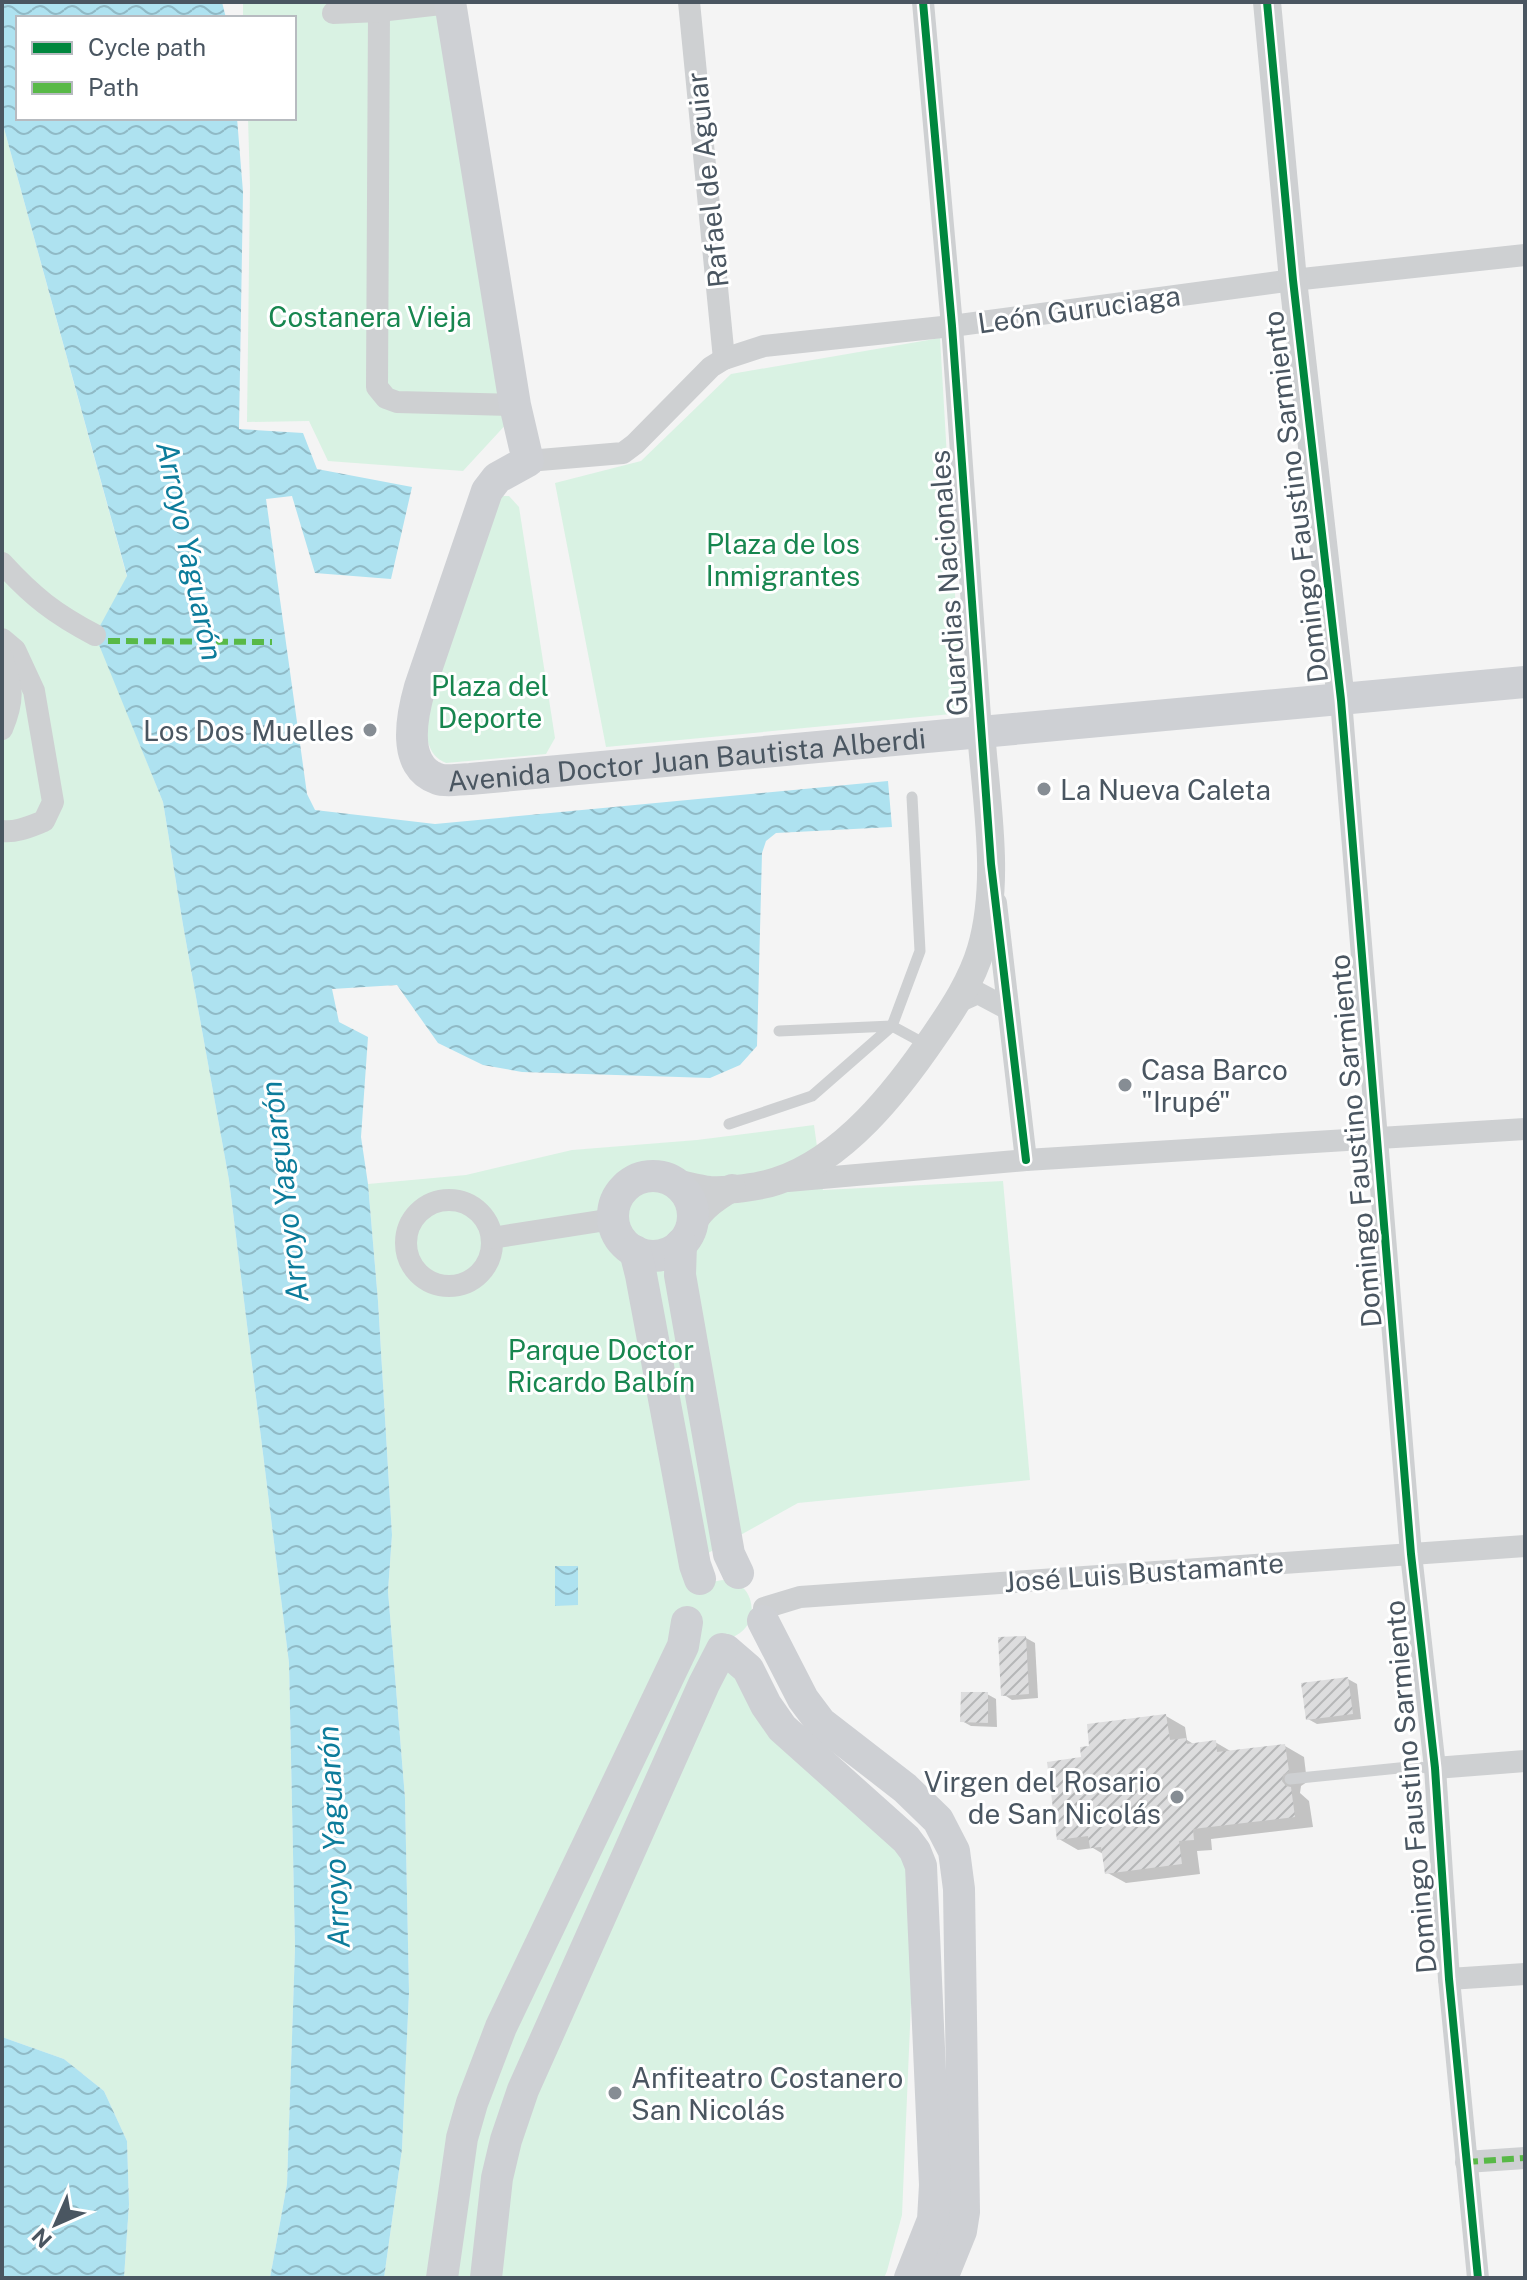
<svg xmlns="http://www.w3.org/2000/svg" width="1527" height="2280" font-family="'Public Sans',sans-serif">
  <defs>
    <pattern id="water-waves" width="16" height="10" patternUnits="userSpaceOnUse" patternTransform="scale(2)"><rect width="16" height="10" fill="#aee2f0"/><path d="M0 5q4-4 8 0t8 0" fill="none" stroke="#90bac6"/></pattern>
    <pattern id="building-hatch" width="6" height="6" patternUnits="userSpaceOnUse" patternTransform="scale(2)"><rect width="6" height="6" fill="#ddddde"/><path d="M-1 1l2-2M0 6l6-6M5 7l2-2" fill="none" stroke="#b5b6b7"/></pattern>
  </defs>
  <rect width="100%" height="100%" fill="#f4f4f4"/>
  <!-- green -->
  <g fill="#d9f2e3">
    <path d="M243,2H440L511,419L463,471L328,461L309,421L247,422L250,186L248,118H294V18H243Z"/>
    <path d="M2,121L127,577L96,635L163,802L183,925L229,1180L289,1663L295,1948L287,2184L270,2278H124L129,2204L127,2141L104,2091L64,2059L2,2037Z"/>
    <path d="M940,338L962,713L606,747L555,483L641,461L731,374Z"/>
    <path d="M501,496H509L519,507L555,738L546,754L446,763C426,755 427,735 424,716Z"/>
    <path d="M814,1125L823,1190L1003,1181L1030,1480L798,1503L683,1567L697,1595C703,1590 709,1582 717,1581C754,1572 768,1630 726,1639L900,1847L916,1885L902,2215L887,2271L884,2278H384L402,2149L409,1992L405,1798L388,1591L392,1535L378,1301L368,1184L466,1175L572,1150L697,1140Z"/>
  </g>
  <!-- water -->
  <g fill="url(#water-waves)">
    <path d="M2,2H222L226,18H18V118H237L243,192L239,429L303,433L317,469L412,487L391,579L315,573L292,496L266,499L307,794L315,810L435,824L888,781L892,827L776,833L766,841L762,853L757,1046L740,1065L710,1078L522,1072L483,1065L438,1043L397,985L332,989L339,1022L368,1037L361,1137L368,1184L378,1301L392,1535L388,1591L405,1798L409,1992L402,2149L384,2278H270L287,2184L295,1948L289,1663L229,1180L183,925L163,802L95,635L127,576L2,121Z"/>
    <path d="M555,1566H578V1605L555,1606Z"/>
    <path d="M2,2037L64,2059L104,2091L127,2141L129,2204L124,2278H2Z"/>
  </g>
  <!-- shadow -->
  <g fill="#0003">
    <path d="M1026,1638L1035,1643L1038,1698L1012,1700L1003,1694Z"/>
    <path d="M1348,1679L1357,1684L1361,1719L1317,1724L1308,1719Z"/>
    <path d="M987,1694L996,1699L997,1727L971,1726L962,1721Z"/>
    <path d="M1166,1716L1185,1727L1187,1740L1195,1745L1215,1742L1232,1752L1285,1746L1304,1757L1307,1782L1301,1786L1300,1793L1309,1801L1313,1827L1211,1839L1212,1850L1197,1851L1200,1874L1126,1883L1106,1872L1103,1854L1093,1848L1078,1850L1059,1839L1083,1759Z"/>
  </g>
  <!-- building -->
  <g fill="url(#building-hatch)">
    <path d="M1026,1636L1029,1694L1001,1696L998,1637Z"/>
    <path d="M1348,1677L1353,1714L1306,1720L1301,1683Z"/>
    <path d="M961,1692H988V1723L960,1722Z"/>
    <path d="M1166,1714L1170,1740L1186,1738L1187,1744L1216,1740L1217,1752L1285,1744L1289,1771L1283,1775L1282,1781L1286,1786L1291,1787L1295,1817L1193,1829L1194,1840L1179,1841L1182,1864L1105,1874L1101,1847L1090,1848L1088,1836L1057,1840L1047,1762L1081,1757L1080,1747L1089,1746L1087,1724Z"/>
  </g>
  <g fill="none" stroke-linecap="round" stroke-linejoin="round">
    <!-- service -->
    <g stroke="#ced0d2" stroke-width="11">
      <path d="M912,797L920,951L892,1026L927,1045"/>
      <path d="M729,1124L812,1096L892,1026L779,1031"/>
      <path d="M1290,1779L1409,1767L1435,1768"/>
    </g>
    <!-- minor -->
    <g stroke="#ced0d2" stroke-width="22">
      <path d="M689,2L724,359"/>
      <path d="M923,2L952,326L981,731"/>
      <path d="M379,11L377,387L386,398L397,402L515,405"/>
      <path d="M333,13L379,11L450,3"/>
      <path d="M528,461L623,453L635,444L711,367L724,359L764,346L952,326L1293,280L1525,255"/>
      <path d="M2,563C33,597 55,614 95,635"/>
      <path d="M2,639L15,650L34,691L53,802L44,821C31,826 16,833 2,831"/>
      <path d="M2,657C12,688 15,698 2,729"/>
      <path d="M1341,700L1411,1554L1435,1768L1449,1979L1478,2278"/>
      <path d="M996,903L1026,1160"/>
      <path d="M958,1002L978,993L1008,1009"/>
      <path d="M788,1181L1026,1160L1525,1129"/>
      <circle cx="449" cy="1243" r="43"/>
      <path d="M492,1238L613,1219"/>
      <path d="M764,1608L800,1597L1525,1546"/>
      <path d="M1435,1768L1525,1761"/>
      <path d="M1449,1979L1525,1974"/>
      <path d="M1466,2162L1525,2158"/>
    </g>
    <!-- tertiary -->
    <g stroke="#ced0d2" stroke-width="28">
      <path d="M1267,2L1293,280L1341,700"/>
      <path d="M675,1183C686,1185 699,1189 710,1190C728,1191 760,1187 777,1181C844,1159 897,1091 935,1035C953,1009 972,980 981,949C1001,880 986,802 981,731"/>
      <path d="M691,1228C697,1210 716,1197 732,1188"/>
    </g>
    <!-- secondary -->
    <g stroke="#ced0d4" stroke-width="32">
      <path id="s1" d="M450,2L515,405L528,461L497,478L487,491L420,687C412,715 401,767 438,779C446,782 460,779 470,779L1525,682"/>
      <circle cx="653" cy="1216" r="40"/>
      <path d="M681,1244L680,1275L729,1554L738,1573"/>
      <path d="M635,1251L641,1275L695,1565L700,1579"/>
      <path d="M763,1621L803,1699L821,1723L905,1788L938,1820L954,1851L959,1889L964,2212L961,2231L942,2278"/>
      <path d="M726,1650L748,1669L766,1705L782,1728L906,1839L915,1851L921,1866L935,2185L933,2220L910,2278"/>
      <path d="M442,2278L462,2138L472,2103L501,2027L683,1646L687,1622"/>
      <path d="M486,2278L497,2178L506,2140L523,2090L704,1684L722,1649"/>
    </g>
    <!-- quiet -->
    <g stroke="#58b947" stroke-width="6" stroke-dasharray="12 6" stroke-linecap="butt">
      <path d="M108,641L272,642"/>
      <path d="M1466,2162L1525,2158"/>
    </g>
    <defs>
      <g id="cycleway">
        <path d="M923,2L952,326L991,864L1026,1160"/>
        <path d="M1267,2L1293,280L1341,700L1411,1554L1435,1768L1449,1979L1478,2278"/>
      </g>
    </defs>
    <!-- cycleway casing -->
    <use href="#cycleway" stroke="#fff" stroke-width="13"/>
    <!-- cycleway -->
    <use href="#cycleway" stroke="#00873e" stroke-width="8"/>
  </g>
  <!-- markers -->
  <g fill="#868d94" stroke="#fff" stroke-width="3">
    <circle cx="370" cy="730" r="8"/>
    <circle cx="1044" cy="789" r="8"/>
    <circle cx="1125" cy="1085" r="8"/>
    <circle cx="1177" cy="1797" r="8"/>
    <circle cx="615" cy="2093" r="8"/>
  </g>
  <g text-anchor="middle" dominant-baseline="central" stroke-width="6" stroke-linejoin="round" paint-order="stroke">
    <!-- street labels -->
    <g font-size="28" fill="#4a5661" stroke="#fff">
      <text transform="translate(707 180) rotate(-96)">Rafael de Aguiar</text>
      <text transform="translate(1079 309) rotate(-8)">León Guruciaga</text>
      <text transform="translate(1295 497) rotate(-97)">Domingo Faustino Sarmiento</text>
      <text transform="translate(948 583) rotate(-94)">Guardias Nacionales</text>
      <text stroke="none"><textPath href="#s1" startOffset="1078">Avenida Doctor Juan Bautista Alberdi</textPath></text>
      <text transform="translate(1355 1141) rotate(-95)">Domingo Faustino Sarmiento</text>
      <text transform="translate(1144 1572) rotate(-4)">José Luis Bustamante</text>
      <text transform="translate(1410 1787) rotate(-95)">Domingo Faustino Sarmiento</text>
    </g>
    <!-- park labels -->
    <g font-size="28" fill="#17864f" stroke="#fff">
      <text x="370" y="316">Costanera Vieja</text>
      <text x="783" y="543">Plaza de los<tspan x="783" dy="32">Inmigrantes</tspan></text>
      <text x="490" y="685">Plaza del<tspan x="490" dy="32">Deporte</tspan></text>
      <text x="601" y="1349">Parque Doctor<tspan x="601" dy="32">Ricardo Balbín</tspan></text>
    </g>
    <!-- poi labels -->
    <g font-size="28" fill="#4a5661" stroke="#fff" text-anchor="start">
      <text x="354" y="730" text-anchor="end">Los Dos Muelles</text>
      <text x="1060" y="789">La Nueva Caleta</text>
      <text x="1141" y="1069">Casa Barco<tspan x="1141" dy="32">"Irupé"</tspan></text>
      <text x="1161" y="1781" text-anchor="end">Virgen del Rosario<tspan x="1161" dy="32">de San Nicolás</tspan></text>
      <text x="631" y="2077">Anfiteatro Costanero<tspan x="631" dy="32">San Nicolás</tspan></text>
    </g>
    <!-- water labels -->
    <g font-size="30" font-style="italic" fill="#0c7c9b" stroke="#fff">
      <text transform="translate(190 551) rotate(78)">Arroyo Yaguarón</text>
      <text transform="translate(284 1192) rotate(-97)">Arroyo Yaguarón</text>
      <text transform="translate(333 1837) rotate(-93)">Arroyo Yaguarón</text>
    </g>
  </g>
  <!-- border -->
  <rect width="1527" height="2280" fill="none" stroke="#4a5661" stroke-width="8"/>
  <!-- legend -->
  <rect x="16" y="16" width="280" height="104" fill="#ffffff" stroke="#b7bbc0" stroke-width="2"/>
  <rect x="32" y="42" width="40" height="12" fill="#00873e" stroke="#b7bbc0" stroke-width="2"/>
  <text x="88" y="56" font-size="24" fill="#4a5661">Cycle path</text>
  <rect x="32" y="82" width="40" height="12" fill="#58b947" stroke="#b7bbc0" stroke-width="2"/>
  <text x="88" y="96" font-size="24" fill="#4a5661">Path</text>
  <!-- north arrow -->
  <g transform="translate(56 2224) rotate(225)" stroke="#ffffff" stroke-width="6" paint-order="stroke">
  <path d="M0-6L14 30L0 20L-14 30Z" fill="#4a5661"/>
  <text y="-12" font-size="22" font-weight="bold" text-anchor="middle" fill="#4a5661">N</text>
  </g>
</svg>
